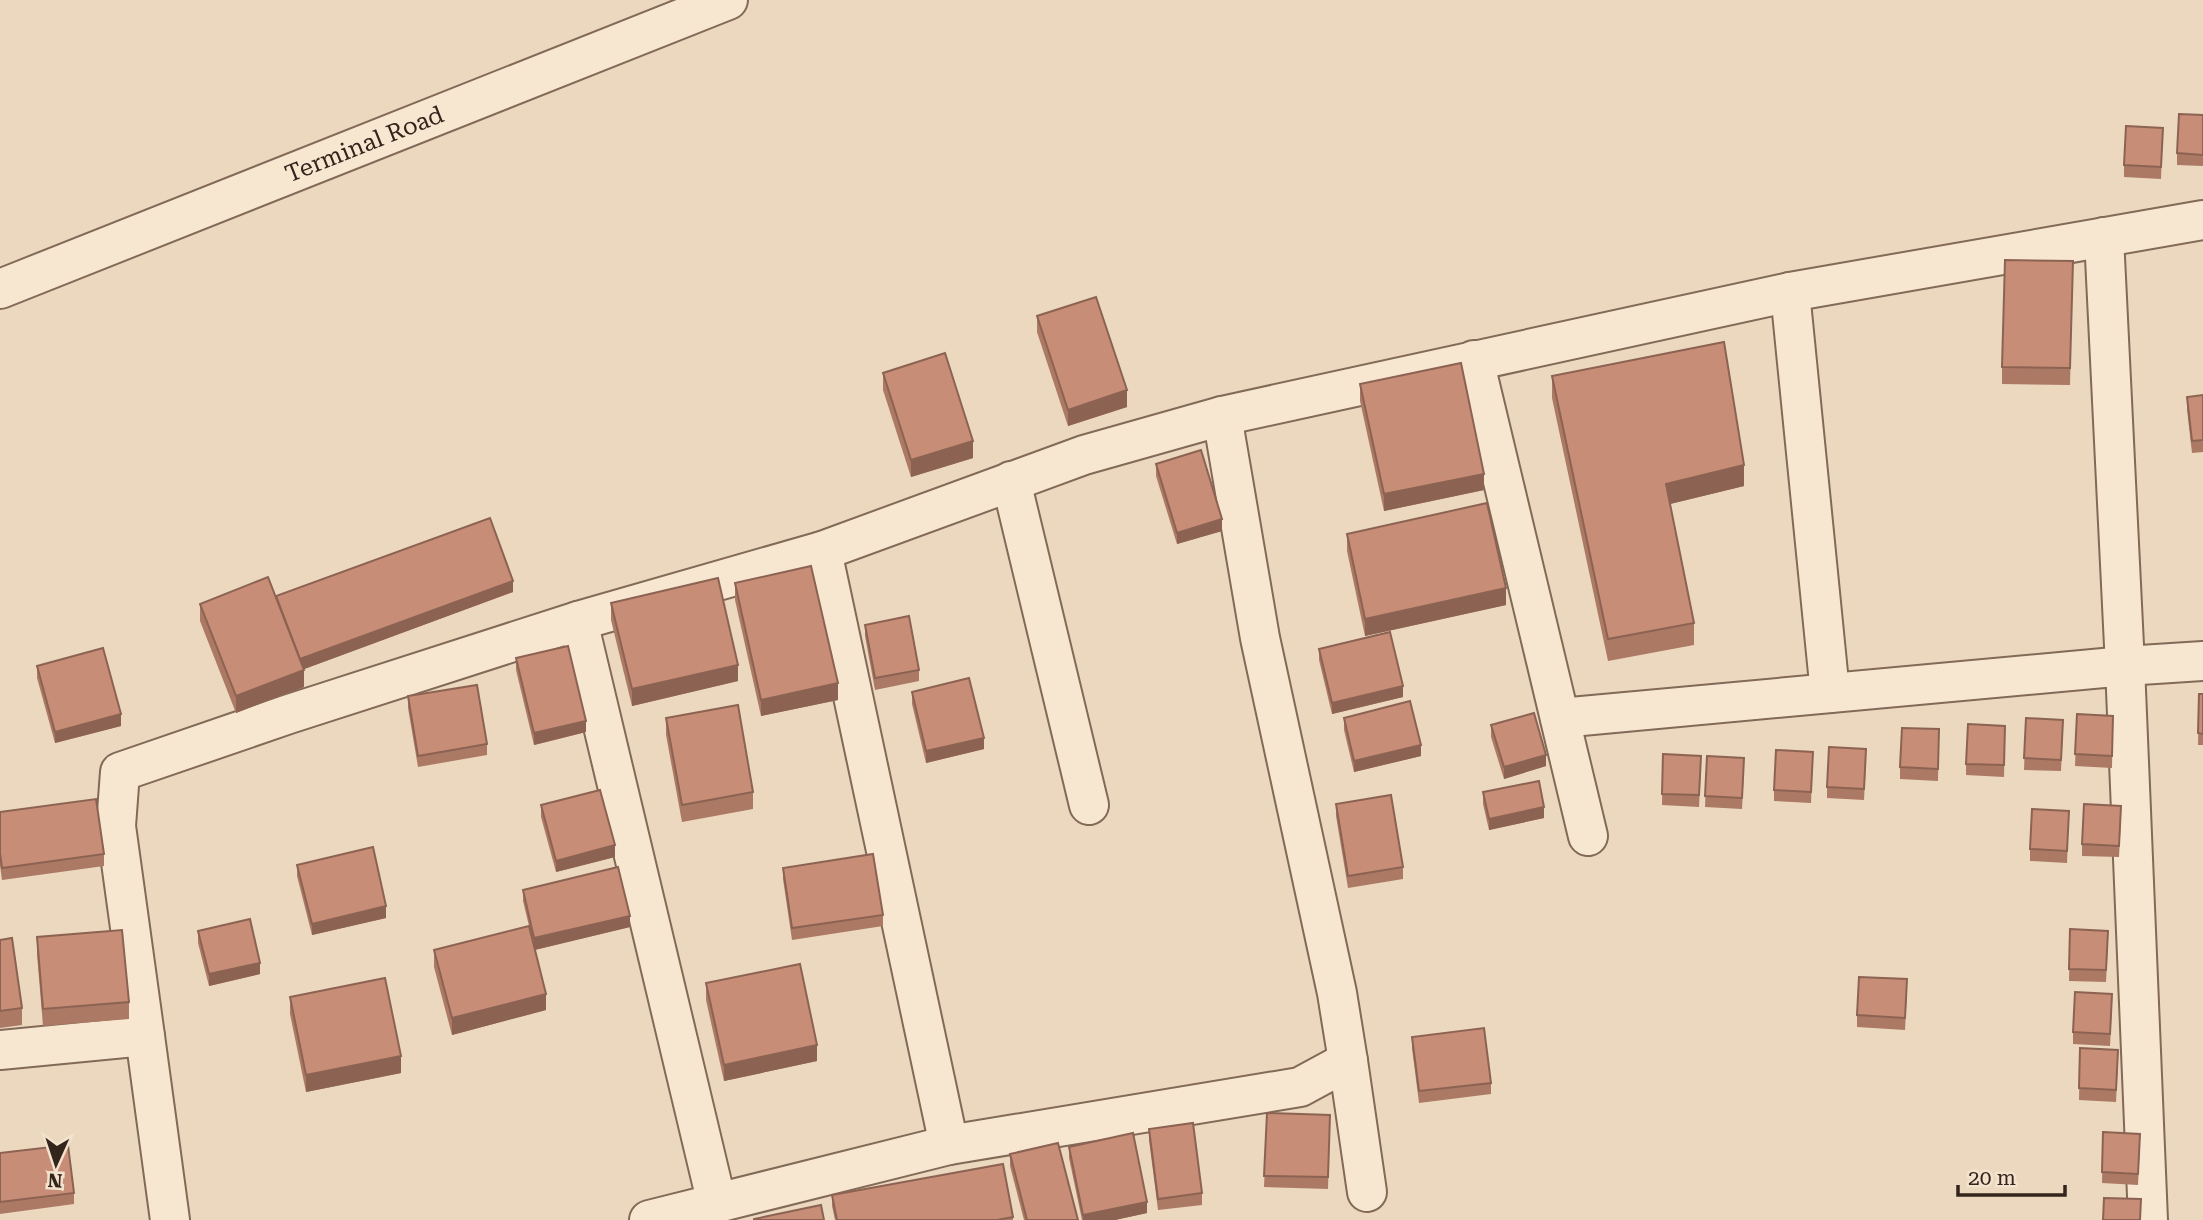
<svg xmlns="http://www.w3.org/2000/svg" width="2203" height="1220" font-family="'Roboto Serif',serif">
  <rect width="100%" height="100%" fill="#ebd8be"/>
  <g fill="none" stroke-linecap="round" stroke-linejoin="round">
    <defs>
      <g id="minor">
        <path d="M2104,237L2125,666L2203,661"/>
        <path id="s1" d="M0,289L728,0"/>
        <path d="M1790,292L1830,693"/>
        <path d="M1474,360L1588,836"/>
        <path d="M1011,481L1089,805"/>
        <path d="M822,551L949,1145"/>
        <path d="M578,621L717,1204"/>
        <path d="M1560,718L2125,666L2148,1220"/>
        <path d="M145,1036L170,1220"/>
        <path d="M0,1050L145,1036L116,826L120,772L289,714L578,621L822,551L1084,455L1222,416L1790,292L2203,220"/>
        <path d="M1348,1061L1367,1192"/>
        <path d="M649,1220L949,1145L1300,1087L1348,1061L1337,993L1260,638L1222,416"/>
      </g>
    </defs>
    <!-- minor casing -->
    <use href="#minor" stroke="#826958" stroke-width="42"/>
    <!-- minor -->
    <use href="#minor" stroke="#f7e7d1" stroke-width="38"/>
  </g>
  <!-- wall -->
  <g fill="#ac7965">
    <path d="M2203,115V166L2177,165V153Z"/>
    <path d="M2163,128L2161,179L2124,177V165Z"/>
    <path d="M2073,261L2070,385L2002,384V367Z"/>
    <path d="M1037,316L1127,407L1068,426L1037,332Z"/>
    <path d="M883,373L973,458L911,477L883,390Z"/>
    <path d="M1552,376L1744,486L1670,504L1694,623V645L1608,661L1552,398Z"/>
    <path d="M1360,384L1484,490L1384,511L1360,401Z"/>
    <path d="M2203,395V452L2192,453L2187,409V397Z"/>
    <path d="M1156,464L1222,531L1177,544L1156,476Z"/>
    <path d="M1347,534L1506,605L1365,636L1347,551Z"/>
    <path d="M735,583L838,700L761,716L735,600Z"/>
    <path d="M513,592L304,669V687L236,713L200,621V604L276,596Z"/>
    <path d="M611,603L738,681L632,706L611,620Z"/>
    <path d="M865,625L919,670V681L875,690L865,636Z"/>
    <path d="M1319,649L1403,697L1332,714L1319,660Z"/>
    <path d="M516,658L586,732L534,745L516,670Z"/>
    <path d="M37,666L121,726L55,743L37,678Z"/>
    <path d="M912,692L984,749L926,763L912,704Z"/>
    <path d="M2199,694H2203V745H2198Z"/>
    <path d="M408,696L487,744V755L418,767L408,708Z"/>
    <path d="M2077,714L2113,716L2112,768L2075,766Z"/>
    <path d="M666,718L753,792V809L682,822L666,735Z"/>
    <path d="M1344,718L1421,756L1354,772L1344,730Z"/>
    <path d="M2026,718L2063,731L2061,771L2024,770Z"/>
    <path d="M1491,725L1546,766L1504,779L1491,737Z"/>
    <path d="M2005,726L2004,777L1966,775V764Z"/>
    <path d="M1939,729L1938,781L1900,779V767Z"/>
    <path d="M1813,752L1811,803L1774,801V790Z"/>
    <path d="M1663,754L1701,767L1699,807L1662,805Z"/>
    <path d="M1707,756L1744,770L1742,809L1705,807Z"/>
    <path d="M1866,761L1864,800L1827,798V787Z"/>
    <path d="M1483,792L1544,818L1489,830L1483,804Z"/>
    <path d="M1336,804L1403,867V879L1348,888L1336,816Z"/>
    <path d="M541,805L615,857L556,872L541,817Z"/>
    <path d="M2069,811L2067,863L2030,861V849Z"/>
    <path d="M0,812L104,854V866L2,880L0,865Z"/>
    <path d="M2121,818L2119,857L2082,856V844Z"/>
    <path d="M297,865L386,918L312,935L297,876Z"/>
    <path d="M783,868L883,915V926L792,940L783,879Z"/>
    <path d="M523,890L630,927L535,950L546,1010L452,1035L434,967V950L529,926L523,901Z"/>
    <path d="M2070,929L2108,942L2106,982L2069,981Z"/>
    <path d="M198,931L260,974L209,986L198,943Z"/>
    <path d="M37,937L129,1002V1019L43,1026L37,954Z"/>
    <path d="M0,940L22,1008V1025L0,1028Z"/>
    <path d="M706,983L817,1061L724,1081L706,1000Z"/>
    <path d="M1907,991L1905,1030L1857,1027V1015Z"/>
    <path d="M290,997L401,1073L306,1092L290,1014Z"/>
    <path d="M2112,1006L2110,1046L2073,1044V1032Z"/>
    <path d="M1412,1037L1491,1083V1094L1419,1103L1412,1048Z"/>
    <path d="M2080,1048L2118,1062L2116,1102L2079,1100Z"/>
    <path d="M1267,1113L1330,1115L1328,1189L1264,1187Z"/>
    <path d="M1149,1129L1202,1193V1205L1158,1210L1149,1140Z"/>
    <path d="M2103,1132L2140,1146L2138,1185L2102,1183Z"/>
    <path d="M1069,1147L1147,1213L1115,1220H1082L1069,1158Z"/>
    <path d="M0,1153L74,1193V1204L0,1214Z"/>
    <path d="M1010,1154L1078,1220H1024L1010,1166Z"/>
    <path d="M832,1195L1013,1217V1220H835L832,1206Z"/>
  </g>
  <!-- shaded-wall -->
  <g fill="#8c6353">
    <path d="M1127,390V407L1068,426V410Z"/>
    <path d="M973,441V458L911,477V460Z"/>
    <path d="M1744,465V486L1666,505V484Z"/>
    <path d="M1484,474V490L1384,511V494Z"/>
    <path d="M1222,519V531L1177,544V533Z"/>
    <path d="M513,581V592L299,671V659Z"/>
    <path d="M1506,588V605L1365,636V619Z"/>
    <path d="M738,665V681L632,706V689Z"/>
    <path d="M304,670V687L236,713V696Z"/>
    <path d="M838,683V700L761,716V700Z"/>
    <path d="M1403,686V697L1332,714V703Z"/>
    <path d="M121,714V726L55,743V732Z"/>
    <path d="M586,721V732L534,745V733Z"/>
    <path d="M984,738V749L926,763V751Z"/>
    <path d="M1421,745V756L1354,772V761Z"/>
    <path d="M1546,755V766L1504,779V767Z"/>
    <path d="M1544,807V818L1489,830V819Z"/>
    <path d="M615,845V857L556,872V861Z"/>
    <path d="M386,906V918L312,935V924Z"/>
    <path d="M630,916V927L534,950V938Z"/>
    <path d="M260,963V974L209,986V974Z"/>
    <path d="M546,994V1010L452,1035V1018Z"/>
    <path d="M817,1045V1061L724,1081V1065Z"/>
    <path d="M401,1056V1073L306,1092V1075Z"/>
    <path d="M1147,1202V1213L1115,1220H1083V1215Z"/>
  </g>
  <!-- building -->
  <g fill="#c88d76" stroke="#8c6353" stroke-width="2">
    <path d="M2179,114L2203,115V155L2177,153Z"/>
    <path d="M2126,126L2163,128L2161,167L2124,165Z"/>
    <path d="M2005,260L2073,261L2070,368L2002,367Z"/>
    <path d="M1096,297L1127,390L1068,410L1037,316Z"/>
    <path d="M1724,342L1744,465L1666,484L1694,623L1608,639L1552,376Z"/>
    <path d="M945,353L973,441L911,460L883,373Z"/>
    <path d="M1461,363L1484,474L1384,494L1360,384Z"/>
    <path d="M2203,395V440L2192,441L2187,397Z"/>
    <path d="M1201,450L1222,519L1177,533L1156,464Z"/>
    <path d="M1487,503L1506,588L1365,619L1347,534Z"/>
    <path d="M490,518L513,581L300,659L276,596Z"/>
    <path d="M811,566L838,683L761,700L735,583Z"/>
    <path d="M268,577L304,670L236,696L200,604Z"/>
    <path d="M718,578L738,665L632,689L611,603Z"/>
    <path d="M909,616L919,670L875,678L865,625Z"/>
    <path d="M1390,632L1403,686L1332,703L1319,649Z"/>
    <path d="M568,646L586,721L534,733L516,658Z"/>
    <path d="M103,648L121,714L55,732L37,666Z"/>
    <path d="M969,678L984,738L926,751L912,692Z"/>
    <path d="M477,685L487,744L418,756L408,696Z"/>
    <path d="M2199,694H2203V734L2198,733Z"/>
    <path d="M1410,701L1421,745L1354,761L1344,718Z"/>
    <path d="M738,705L753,792L682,805L666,718Z"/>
    <path d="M1534,713L1546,755L1504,767L1491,725Z"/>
    <path d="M2077,714L2113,716L2112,756L2075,754Z"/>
    <path d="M2026,718L2063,720L2061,760L2024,758Z"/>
    <path d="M1968,724L2005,726L2004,765L1966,764Z"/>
    <path d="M1902,728L1939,729L1938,769L1900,767Z"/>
    <path d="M1829,747L1866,749L1864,789L1827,787Z"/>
    <path d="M1776,750L1813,752L1811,792L1774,790Z"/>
    <path d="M1663,754L1701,756L1699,795L1662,794Z"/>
    <path d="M1707,756L1744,758L1742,798L1705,796Z"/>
    <path d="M1539,781L1544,807L1489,819L1483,792Z"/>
    <path d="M600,790L615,845L556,861L541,805Z"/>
    <path d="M1391,795L1403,867L1348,876L1336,804Z"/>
    <path d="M96,799L104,854L2,868L0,853V812Z"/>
    <path d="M2084,804L2121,806L2119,846L2082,844Z"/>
    <path d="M2032,809L2069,811L2067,851L2030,849Z"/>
    <path d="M373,847L386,906L312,924L297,865Z"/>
    <path d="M873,854L883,915L792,928L783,868Z"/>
    <path d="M618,867L630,916L534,938L523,890Z"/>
    <path d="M250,919L260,963L209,974L198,931Z"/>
    <path d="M529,926L546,994L452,1018L434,950Z"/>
    <path d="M2070,929L2108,931L2106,970L2069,969Z"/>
    <path d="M122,930L129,1002L43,1009L37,937Z"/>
    <path d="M12,938L22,1008L0,1011V940Z"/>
    <path d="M800,964L817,1045L724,1065L706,983Z"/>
    <path d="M1859,977L1907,979L1905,1018L1857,1015Z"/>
    <path d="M385,978L401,1056L306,1075L290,997Z"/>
    <path d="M2075,992L2112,994L2110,1034L2073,1032Z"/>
    <path d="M1484,1028L1491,1083L1419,1091L1412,1037Z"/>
    <path d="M2080,1048L2118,1050L2116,1090L2079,1088Z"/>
    <path d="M1267,1113L1330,1115L1328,1177L1264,1176Z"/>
    <path d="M1193,1123L1202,1193L1158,1199L1149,1129Z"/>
    <path d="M2103,1132L2140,1134L2138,1174L2102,1172Z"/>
    <path d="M1133,1133L1147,1202L1083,1215L1069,1147Z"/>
    <path d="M1058,1143L1078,1220H1027L1010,1154Z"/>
    <path d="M68,1145L74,1193L0,1202V1153Z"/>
    <path d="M1003,1164L1013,1217L997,1220H837L832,1195Z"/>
    <path d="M2104,1198L2141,1199L2140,1220H2103Z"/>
    <path d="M821,1205L824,1220H754V1219Z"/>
  </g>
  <g text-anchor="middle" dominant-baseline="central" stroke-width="5" stroke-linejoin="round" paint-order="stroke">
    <!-- street labels -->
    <g font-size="24" fill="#33241c" stroke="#f3e3cd">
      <text stroke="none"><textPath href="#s1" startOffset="392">Terminal Road</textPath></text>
    </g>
  </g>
  <!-- north arrow -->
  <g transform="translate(56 1164) rotate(183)" stroke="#f3e3cd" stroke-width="5" paint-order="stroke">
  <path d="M0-5L12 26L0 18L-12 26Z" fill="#33241c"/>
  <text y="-10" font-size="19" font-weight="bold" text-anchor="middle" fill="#33241c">N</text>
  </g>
  <!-- scale -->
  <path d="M1958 1185v10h107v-10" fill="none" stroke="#33241c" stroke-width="3.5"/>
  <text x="1968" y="1185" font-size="21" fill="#33241c" stroke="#f3e3cd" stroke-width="5" paint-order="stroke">20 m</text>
</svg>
